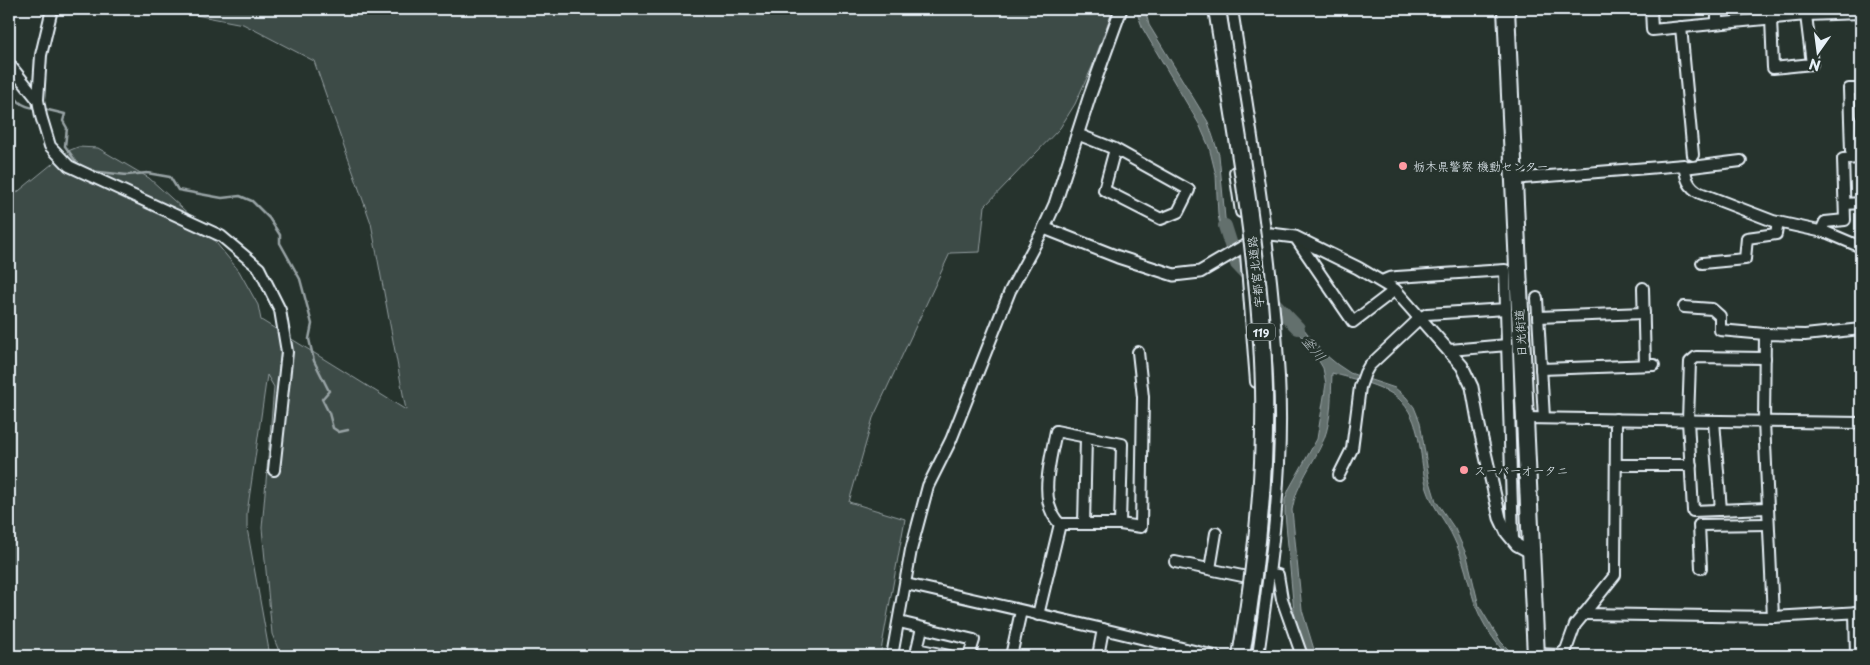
<svg xmlns="http://www.w3.org/2000/svg" width="1870" height="665" font-family="'Playpen Sans','Klee One',sans-serif">
  <rect width="100%" height="100%" fill="#26332d"/>
  <filter id="ink" filterUnits="userSpaceOnUse"><feTurbulence type="fractalNoise" baseFrequency=".02" numOctaves="2"/><feDisplacementMap in="SourceGraphic" scale="10" xChannelSelector="R" yChannelSelector="G"/><feConvolveMatrix kernelMatrix="1 2 1 2 8 2 1 2 1" color-interpolation-filters="sRGB"/></filter>
  <g filter="url(#ink)">
    <!-- green -->
    <path fill="#3e4b47" stroke="#939ea0" d="M164,9H1113L1092,67L1075,104L1060,128L985,206L980,252L950,253L873,418L849,502L905,519L880,656H281L272,634L262,528L274,387L267,375L247,513V528L270,656H9V199L68,151L78,147L98,148L149,178L204,228L239,271L258,305L261,320L406,410L371,223L314,61L243,24Z"/>
    <!-- water -->
    <g fill="#636f6d" stroke="#98a3a5">
      <path d="M1137,9H1145L1149,25L1208,122L1219,155L1225,218L1231,241L1224,244L1218,215L1216,175L1209,147L1199,124L1143,29L1137,13Z"/>
      <path d="M1290,311L1321,351L1338,365L1350,373L1395,388L1406,397L1414,407L1420,422L1429,478L1436,501L1455,529L1467,556L1479,606L1501,642L1515,656H1507C1494,640 1482,624 1475,604C1468,582 1464,560 1454,539C1446,521 1433,508 1427,489C1419,460 1423,425 1402,402C1388,386 1352,379 1332,373C1331,394 1332,418 1324,439C1314,463 1296,484 1292,510L1302,610L1316,656H1308L1299,632L1294,612L1285,513V500L1289,489L1317,439L1326,384L1323,368L1311,348L1284,316Z"/>
    </g>
    <g fill="none" stroke-linecap="round" stroke-linejoin="round">
      <!-- stream -->
      <g stroke="#98a3a5" stroke-width="2.5">
        <path d="M9,88C16,100 21,107 36,108"/>
        <path d="M44,109L65,114L63,121L67,128L65,146L77,163L90,171L127,175L147,173L170,177L178,190L222,198L240,196L252,201L269,218L280,235V243L300,279L312,324L309,339L314,361L329,391L322,399L329,413L333,428L339,432L348,430"/>
      </g>
      <!-- river -->
      <path stroke="#636f6d" stroke-width="14" d="M1225,226L1237,264L1298,328"/>
      <defs>
        <g id="minor">
          <path d="M52,9L41,55L38,100L41,116L50,146L69,166L221,236L259,268L280,310L287,352L274,470"/>
          <path d="M1232,9C1251,131 1272,253 1279,377C1284,471 1271,564 1258,656"/>
          <path d="M1651,9L1652,30L1806,15L1861,13"/>
          <path d="M1717,9V23"/>
          <path d="M1771,18L1773,68L1812,64L1806,15"/>
          <path d="M1681,27L1693,155"/>
          <path d="M9,64L38,100"/>
          <path d="M1077,134L1115,149L1189,190L1178,212L1161,219L1104,190L1115,149"/>
          <path d="M1851,151L1849,89H1861"/>
          <path d="M1684,168L1741,161"/>
          <path d="M1235,172L1241,212"/>
          <path d="M1513,179L1684,165C1686,178 1688,187 1700,193L1773,221L1828,233L1861,247"/>
          <path d="M1845,204L1861,203"/>
          <path d="M1821,231L1825,222L1845,220L1843,159L1861,158"/>
          <path d="M1295,237L1353,322L1395,290"/>
          <path d="M1246,254L1256,382"/>
          <path d="M1702,263L1745,259L1747,238L1776,234L1778,222"/>
          <path d="M1643,288L1645,365"/>
          <path d="M1537,298L1544,418"/>
          <path d="M1684,307L1712,309L1720,316V330L1765,334"/>
          <path d="M1506,309L1513,540"/>
          <path d="M1538,317L1644,313"/>
          <path d="M1450,350L1507,345"/>
          <path d="M1765,358L1696,357L1690,362L1688,420L1693,511L1767,508"/>
          <path d="M1541,369L1654,365"/>
          <path d="M1524,418L1861,423"/>
          <path d="M1616,419L1615,575L1584,614L1773,617L1861,612"/>
          <path d="M1714,421L1721,510"/>
          <path d="M1616,465H1691"/>
          <path d="M1339,475L1352,449L1360,387L1365,373L1369,366L1420,318L1427,314L1506,309L1505,270L1397,277L1389,278L1382,281"/>
          <path d="M1060,524C1037,503 1051,458 1056,431L1122,444L1120,524"/>
          <path d="M1084,524L1086,437"/>
          <path d="M1175,562L1247,577"/>
          <path d="M1701,568L1699,525L1768,524"/>
          <path d="M1210,569L1216,533"/>
          <path d="M1270,573L1278,575L1282,599L1302,656"/>
          <path d="M906,584L1103,629L1098,656"/>
          <path d="M1855,612L1856,656"/>
          <path d="M1038,615L1060,524H1120L1141,527L1143,397L1138,352"/>
          <path d="M1773,617L1764,421L1765,334L1805,335L1861,329"/>
          <path d="M899,622L974,640L969,656"/>
          <path d="M922,628L917,649L949,656"/>
          <path d="M1103,629L1215,656"/>
          <path d="M1536,654L1559,655L1560,656"/>
          <path d="M1559,655L1566,650L1575,625L1584,614"/>
          <path d="M892,656L911,550L928,486L951,440L1010,291L1044,228"/>
          <path d="M1011,656L1021,611"/>
        </g>
        <path id="tertiary" d="M1121,9L1090,95L1055,204L1044,228L1118,257L1174,275L1200,272L1241,248L1271,234L1295,237L1358,268L1395,290L1462,366L1472,387L1479,426L1500,518L1507,533L1517,545L1530,552"/>
        <path id="trunk" d="M1506,9L1536,656"/>
      </defs>
      <!-- minor casing -->
      <use href="#minor" stroke="#e8f1f8" stroke-width="14"/>
      <!-- tertiary casing -->
      <use href="#tertiary" stroke="#e8f1f8" stroke-width="15"/>
      <!-- trunk casing -->
      <use href="#trunk" stroke="#e8f1f8" stroke-width="20"/>
      <!-- minor -->
      <use href="#minor" stroke="#26332d" stroke-width="10"/>
      <!-- tertiary -->
      <use href="#tertiary" stroke="#26332d" stroke-width="11"/>
      <!-- trunk -->
      <use href="#trunk" stroke="#26332d" stroke-width="16"/>
      <defs>
        <path id="trunk-bridge" d="M1217,9C1237,134 1261,261 1264,389C1266,478 1256,568 1241,656"/>
      </defs>
      <!-- trunk-bridge casing -->
      <use href="#trunk-bridge" stroke="#e8f1f8" stroke-width="20" stroke-linecap="butt"/>
      <!-- trunk-bridge -->
      <use href="#trunk-bridge" stroke="#26332d" stroke-width="16"/>
    </g>
  </g>
  <!-- markers -->
  <g fill="#ff9aa2" stroke="#26332d" stroke-width="2">
    <circle cx="1403" cy="166" r="5"/>
    <circle cx="1464" cy="470" r="5"/>
  </g>
  <g text-anchor="middle" dominant-baseline="central" stroke-width="5" stroke-linejoin="round" paint-order="stroke">
    <!-- shield labels -->
    <rect fill="#26332d" stroke="#aeb8bb" stroke-width="1" x="1247" y="323.5" width="28" height="17" rx="4"/>
    <g font-size="11" font-weight="bold" fill="#e8f1f8">
      <text x="1261" y="332">119</text>
    </g>
    <!-- poi labels -->
    <g font-size="12" fill="#e8f1f8" stroke="#26332d" text-anchor="start">
      <text x="1413" y="166">栃木県警察 機動センター</text>
      <text x="1474" y="470">スーパーオータニ</text>
    </g>
    <!-- street labels -->
    <g font-size="12" fill="#e8f1f8" stroke="#26332d">
      <text transform="translate(1255 272) rotate(-96)">宇都宮北道路</text>
      <text transform="translate(1520 333) rotate(-93)">日光街道</text>
    </g>
    <!-- water labels -->
    <g font-size="14" font-style="italic" fill="#b3bdc0" stroke="#26332d">
      <text transform="translate(1314 348) rotate(51)">釜川</text>
    </g>
  </g>
  <!-- margin -->
  <rect width="1870" height="665" fill="none" stroke="#26332d" stroke-width="30"/>
  <rect x="15" y="15" width="1840" height="635" fill="none" stroke="#e8f1f8" stroke-width="2" filter="url(#ink)"/>
  <!-- north arrow -->
  <g transform="translate(1818 52) rotate(194)" stroke="#26332d" stroke-width="4" paint-order="stroke">
  <path d="M0-4L9 19L0 12L-9 19Z" fill="#e8f1f8"/>
  <text y="-8" font-size="14" font-weight="bold" text-anchor="middle" fill="#e8f1f8">N</text>
  </g>
</svg>
